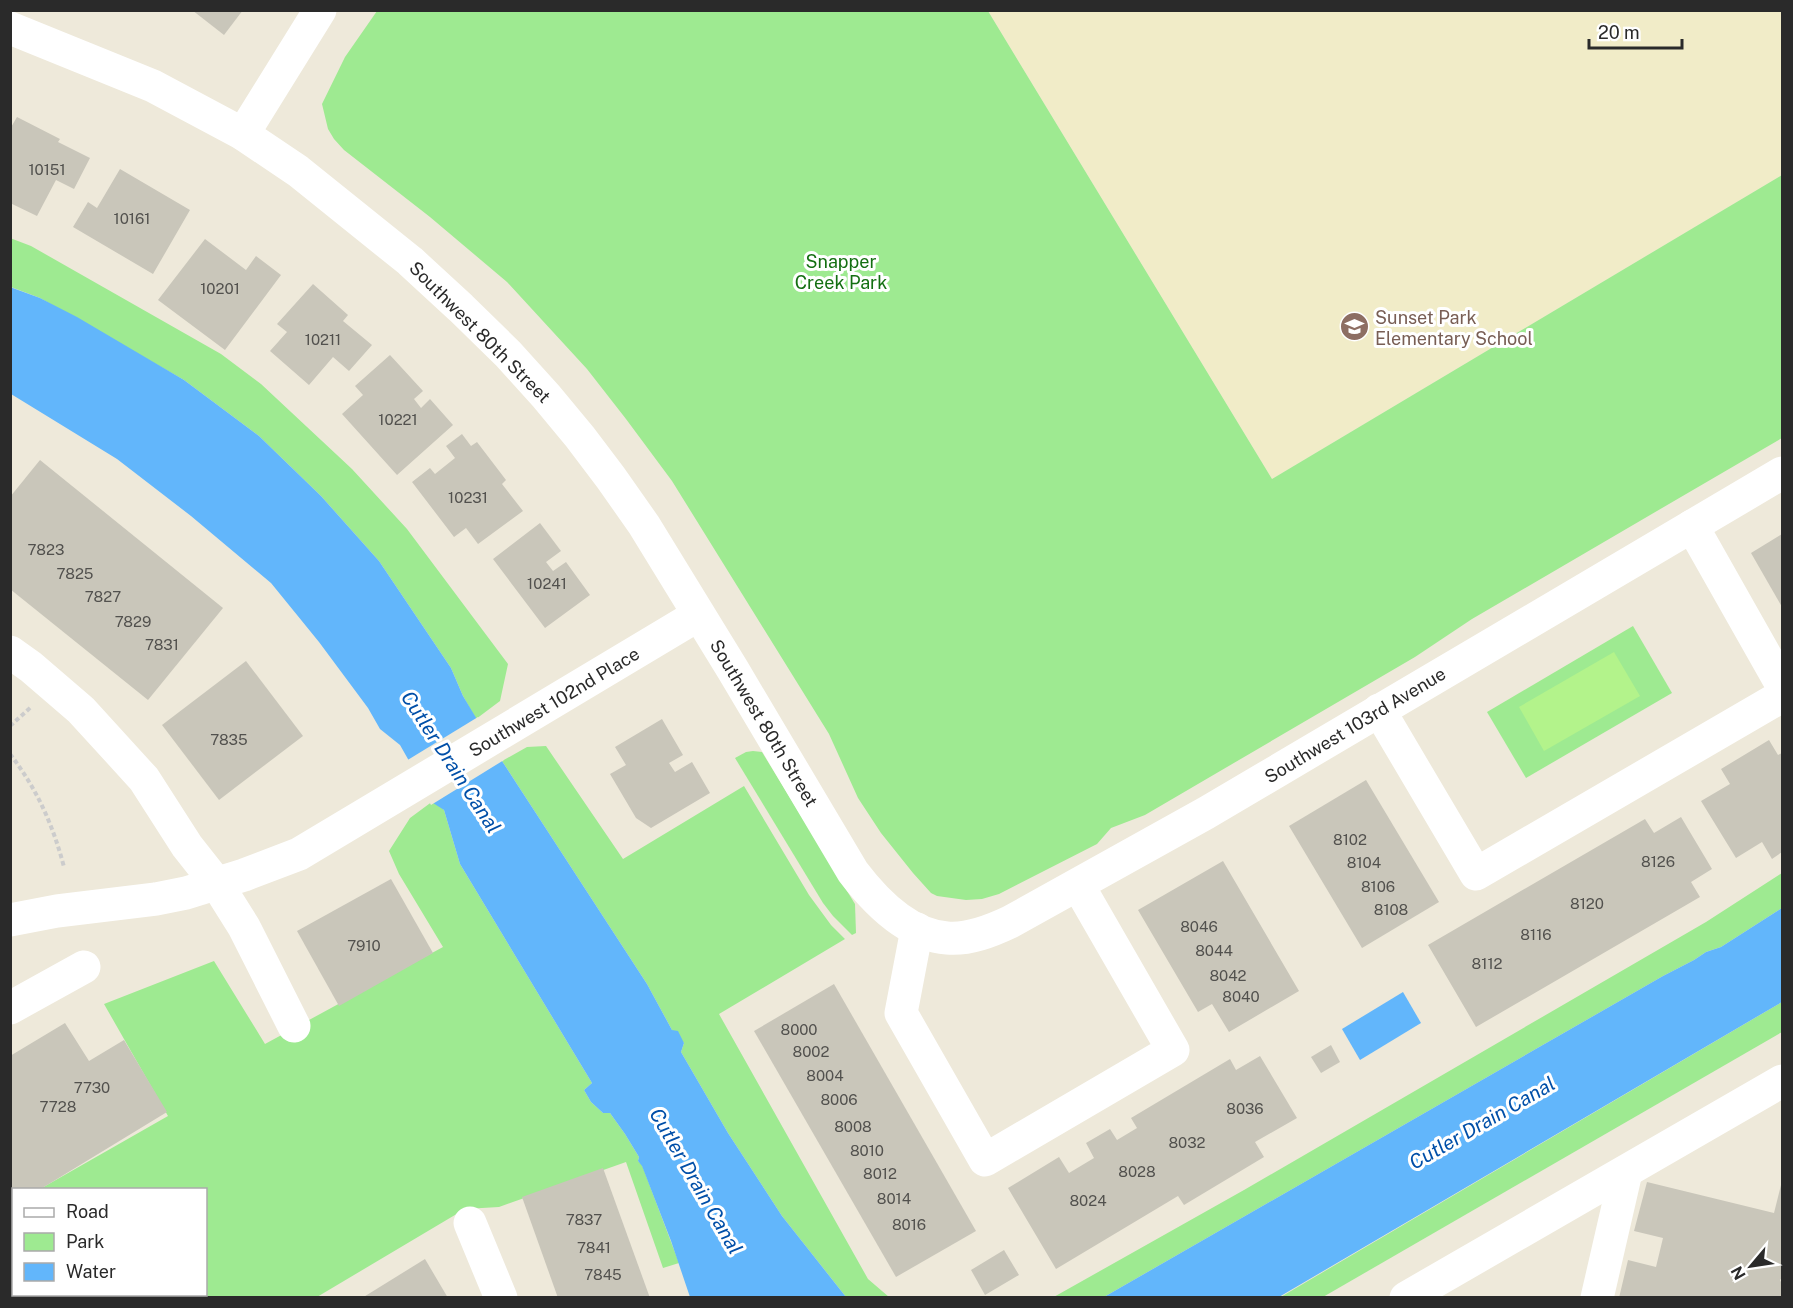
<svg xmlns="http://www.w3.org/2000/svg" width="1793" height="1308" font-family="'Public Sans',sans-serif">
  <rect width="100%" height="100%" fill="#eee9da"/>
  <!-- education -->
  <path fill="#f1ecc8" d="M988,11H1782V175L1272,479Z"/>
  <!-- green -->
  <g fill="#9eea91">
    <path d="M377,11H988L1272,479L1782,175V438L1472,619L1415,657L1145,815L1111,828L1097,844L999,894L982,899L966,900L937,896L931,893L913,873L881,833L858,798L829,734L672,481L626,419L587,369L507,282L430,217L344,150L334,139L328,129L322,104L345,57Z"/>
    <path d="M10,238L31,246L221,354L261,384L352,469L407,529L508,664L500,701L476,719L463,696L451,668L379,561L321,496L259,436L184,380L40,298L11,287Z"/>
    <path d="M1633,626L1672,693L1526,778L1487,712Z"/>
    <path d="M546,746L623,859L744,786L809,895L831,925L845,939L719,1014L868,1279L889,1297H846L782,1216L728,1133L681,1052L684,1043L672,1030L647,984L502,761L527,747Z"/>
    <path d="M753,751L762,752L855,904L856,933L852,935L833,916L823,903L735,758L746,752Z"/>
    <path d="M433,801L444,810L460,864L592,1083L584,1090L591,1102L603,1113H610L625,1134L639,1157L638,1161L642,1165L679,1263L663,1268L626,1162L499,1207L465,1209L317,1297H11L10,1207L13,1205L14,1294H206V1190L40,1189L168,1116L104,1004L214,961L265,1044L443,947L399,874L389,851L410,818Z"/>
    <path d="M1782,873V908L1721,947L1706,952L1694,960L1663,976L1104,1297L1052,1298L1244,1190L1706,922Z"/>
    <path d="M1782,1002V1032L1323,1297L1279,1298Z"/>
  </g>
  <!-- pitch -->
  <path fill="#b3f38b" d="M1614,652L1640,696L1544,751L1519,707Z"/>
  <!-- water -->
  <g fill="#62b6fb">
    <path d="M10,287L40,298L77,317L184,380L259,436L321,496L379,561L451,668L463,696L502,761L647,984L672,1030L678,1031L684,1043L681,1052L728,1133L782,1216L846,1297H690L671,1241L642,1166L638,1161L639,1157L625,1134L610,1113H603L591,1102L584,1090L592,1083L460,864L444,810L433,803L400,745L380,729L368,708L319,642L271,583L191,516L117,459L11,394Z"/>
    <path d="M1782,908V1002L1279,1297H1104L1663,976L1694,960L1706,952L1721,947Z"/>
    <path d="M1403,992L1421,1023L1360,1060L1342,1029Z"/>
  </g>
  <!-- pier -->
  <path fill="#eee9da" d="M478,717L504,760L431,805L406,761Z"/>
  <!-- building -->
  <g fill="#c9c6ba">
    <path d="M192,10H243L224,35Z"/>
    <path d="M17,117L60,139L58,142L90,158L74,189L56,180L37,216L10,203V129Z"/>
    <path d="M120,169L190,210L153,274L73,227L88,202L97,208Z"/>
    <path d="M205,239L246,270L256,256L281,275L225,350L158,300Z"/>
    <path d="M313,284L348,315L343,321L372,345L349,371L333,357L309,385L270,351L287,332L277,324Z"/>
    <path d="M390,355L423,391L414,399L421,408L430,399L453,425L397,475L342,414L363,395L355,386Z"/>
    <path d="M462,434L471,446L477,442L506,480L502,484L523,511L478,544L466,528L454,537L412,482L430,468L435,474L455,458L446,446Z"/>
    <path d="M40,460L223,608L148,700L10,589V497Z"/>
    <path d="M540,523L561,551L546,562L553,571L566,562L590,595L545,628L493,559Z"/>
    <path d="M1782,534V607L1751,553Z"/>
    <path d="M246,661L303,736L219,800L162,725Z"/>
    <path d="M662,719L683,755L669,763L675,772L692,762L710,793L651,828L636,818L610,774L626,765L615,747Z"/>
    <path d="M1769,740L1778,755L1782,753V852L1772,859L1762,842L1736,858L1701,801L1730,784L1721,769Z"/>
    <path d="M1366,780L1439,902L1362,948L1289,826Z"/>
    <path d="M1681,817L1712,869L1691,882L1700,897L1476,1027L1428,945L1645,819L1654,833Z"/>
    <path d="M1223,861L1299,991L1229,1032L1212,1004L1198,1012L1138,910Z"/>
    <path d="M391,879L433,953L339,1006L297,931Z"/>
    <path d="M834,984L976,1231L896,1277L754,1031Z"/>
    <path d="M65,1023L89,1061L124,1040L167,1112L39,1190H14V1205L10,1207V1056Z"/>
    <path d="M1331,1045L1340,1062L1321,1073L1311,1057Z"/>
    <path d="M1260,1056L1297,1118L1255,1142L1264,1157L1184,1205L1178,1196L1056,1269L1008,1188L1059,1157L1069,1173L1094,1158L1086,1143L1110,1129L1117,1140L1137,1128L1131,1118L1230,1059L1236,1070Z"/>
    <path d="M603,1168L650,1298H558L522,1197Z"/>
    <path d="M1782,1181V1278L1780,1280L1782,1284V1298H1619L1628,1260L1656,1267L1663,1238L1634,1231L1647,1182L1774,1213Z"/>
    <path d="M1004,1250L1019,1275L985,1295L971,1270Z"/>
    <path d="M425,1259L448,1298H362Z"/>
  </g>
  <g fill="none" stroke-linecap="round" stroke-linejoin="round">
    <!-- path -->
    <g stroke="#ccc" stroke-width="4" stroke-dasharray="4.5 3" stroke-linecap="butt">
      <path d="M10,726L31,707"/>
      <path d="M10,754C37,789 53,825 64,867"/>
    </g>
    <!-- minor -->
    <g stroke="#fff" stroke-width="33">
      <path d="M10,28L153,86L243,134L298,171L410,261L461,308L508,354L546,396L580,437L611,478L644,525L733,670L853,872C875,901 908,935 947,938C969,940 991,931 1010,922L1206,813L1782,473"/>
      <path d="M243,134L320,10"/>
      <path d="M1692,526L1782,685"/>
      <path d="M10,652L31,667L81,710L144,779L187,846L217,884L244,927L294,1026"/>
      <path d="M1379,710L1476,874L1782,696"/>
      <path d="M10,920L57,911L156,899L186,893L244,875L299,854L698,615"/>
      <path d="M917,929L901,1013L985,1160L1173,1050L1078,885"/>
      <path d="M10,1008L84,967"/>
      <path d="M470,1223L501,1298"/>
      <path d="M1406,1298L1782,1081"/>
      <path d="M1597,1298L1626,1172"/>
    </g>
  </g>
  <!-- icons -->
  <defs>
    <symbol id="school-disc" viewBox="-11 -11 22 22"><circle r="9.5" fill="#8d6e63" stroke="#fff"/><path d="M0-5L7-2L0 1L-7-2ZM-4 1L0 2.5L4 1V4Q0 6-4 4Z" fill="#fff"/></symbol>
  </defs>
  <g fill-rule="evenodd">
    <use href="#school-disc" x="1338" y="310" width="33" height="33"/>
  </g>
  <g text-anchor="middle" dominant-baseline="central" stroke-width="6" stroke-linejoin="round" paint-order="stroke">
    <!-- number labels -->
    <g font-size="15" fill="#52514e">
      <text x="47" y="169">10151</text>
      <text x="132" y="218">10161</text>
      <text x="220" y="288">10201</text>
      <text x="323" y="339">10211</text>
      <text x="398" y="419">10221</text>
      <text x="468" y="497">10231</text>
      <text x="46" y="549">7823</text>
      <text x="75" y="573">7825</text>
      <text x="547" y="583">10241</text>
      <text x="103" y="596">7827</text>
      <text x="133" y="621">7829</text>
      <text x="162" y="644">7831</text>
      <text x="229" y="739">7835</text>
      <text x="1350" y="839">8102</text>
      <text x="1658" y="861">8126</text>
      <text x="1364" y="862">8104</text>
      <text x="1378" y="886">8106</text>
      <text x="1587" y="903">8120</text>
      <text x="1391" y="909">8108</text>
      <text x="1199" y="926">8046</text>
      <text x="1536" y="934">8116</text>
      <text x="364" y="945">7910</text>
      <text x="1214" y="950">8044</text>
      <text x="1487" y="963">8112</text>
      <text x="1228" y="975">8042</text>
      <text x="1241" y="996">8040</text>
      <text x="799" y="1029">8000</text>
      <text x="811" y="1051">8002</text>
      <text x="825" y="1075">8004</text>
      <text x="92" y="1087">7730</text>
      <text x="839" y="1099">8006</text>
      <text x="58" y="1106">7728</text>
      <text x="1245" y="1108">8036</text>
      <text x="853" y="1126">8008</text>
      <text x="1187" y="1142">8032</text>
      <text x="867" y="1150">8010</text>
      <text x="1137" y="1171">8028</text>
      <text x="880" y="1173">8012</text>
      <text x="894" y="1198">8014</text>
      <text x="1088" y="1200">8024</text>
      <text x="584" y="1219">7837</text>
      <text x="909" y="1224">8016</text>
      <text x="594" y="1247">7841</text>
      <text x="603" y="1274">7845</text>
    </g>
    <!-- park labels -->
    <g font-size="18" fill="#146f12" stroke="#fff">
      <text x="841" y="261">Snapper<tspan x="841" dy="21">Creek Park</tspan></text>
    </g>
    <!-- education labels -->
    <g font-size="18" fill="#785e54" stroke="#fff" text-anchor="start">
      <text x="1375" y="317">Sunset Park<tspan x="1375" dy="21">Elementary School</tspan></text>
    </g>
    <!-- street labels -->
    <g font-size="18" fill="#2a2a2a" stroke="#fff">
      <text transform="translate(480 332) rotate(45)">Southwest 80th Street</text>
      <text transform="translate(554 702) rotate(-31)">Southwest 102nd Place</text>
      <text transform="translate(764 723) rotate(59)">Southwest 80th Street</text>
      <text transform="translate(1355 725) rotate(-31)">Southwest 103rd Avenue</text>
    </g>
    <!-- water labels -->
    <g font-size="20" font-style="italic" fill="#004fa8" stroke="#fff">
      <text transform="translate(451 762) rotate(57)">Cutler Drain Canal</text>
      <text transform="translate(1482 1123) rotate(-30)">Cutler Drain Canal</text>
      <text transform="translate(696 1181) rotate(60)">Cutler Drain Canal</text>
    </g>
  </g>
  <!-- border -->
  <rect width="1793" height="1308" fill="none" stroke="#2a2a2a" stroke-width="24"/>
  <!-- legend -->
  <rect x="12" y="1188" width="195" height="108" fill="#ffffff" stroke="#aaaaaa" stroke-width="1.5"/>
  <rect x="24" y="1208" width="30" height="9" fill="#ffffff" stroke="#aaaaaa" stroke-width="1.5"/>
  <text x="66" y="1218" font-size="18" fill="#2a2a2a">Road</text>
  <rect x="24" y="1233" width="30" height="18" fill="#9eea91" stroke="#aaaaaa" stroke-width="1.5"/>
  <text x="66" y="1248" font-size="18" fill="#2a2a2a">Park</text>
  <rect x="24" y="1263" width="30" height="18" fill="#62b6fb" stroke="#aaaaaa" stroke-width="1.5"/>
  <text x="66" y="1278" font-size="18" fill="#2a2a2a">Water</text>
  <!-- north arrow -->
  <g transform="translate(1751 1266) rotate(241)" stroke="#ffffff" stroke-width="4.5" paint-order="stroke">
  <path d="M0-4.5L10 22L0 15L-10 22Z" fill="#2a2a2a"/>
  <text y="-9" font-size="16" font-weight="bold" text-anchor="middle" fill="#2a2a2a">N</text>
  </g>
  <!-- scale -->
  <path d="M1589 39v9h93v-9" fill="none" stroke="#2a2a2a" stroke-width="3"/>
  <text x="1598" y="39" font-size="18" fill="#2a2a2a" stroke="#ffffff" stroke-width="4.5" paint-order="stroke">20 m</text>
</svg>
